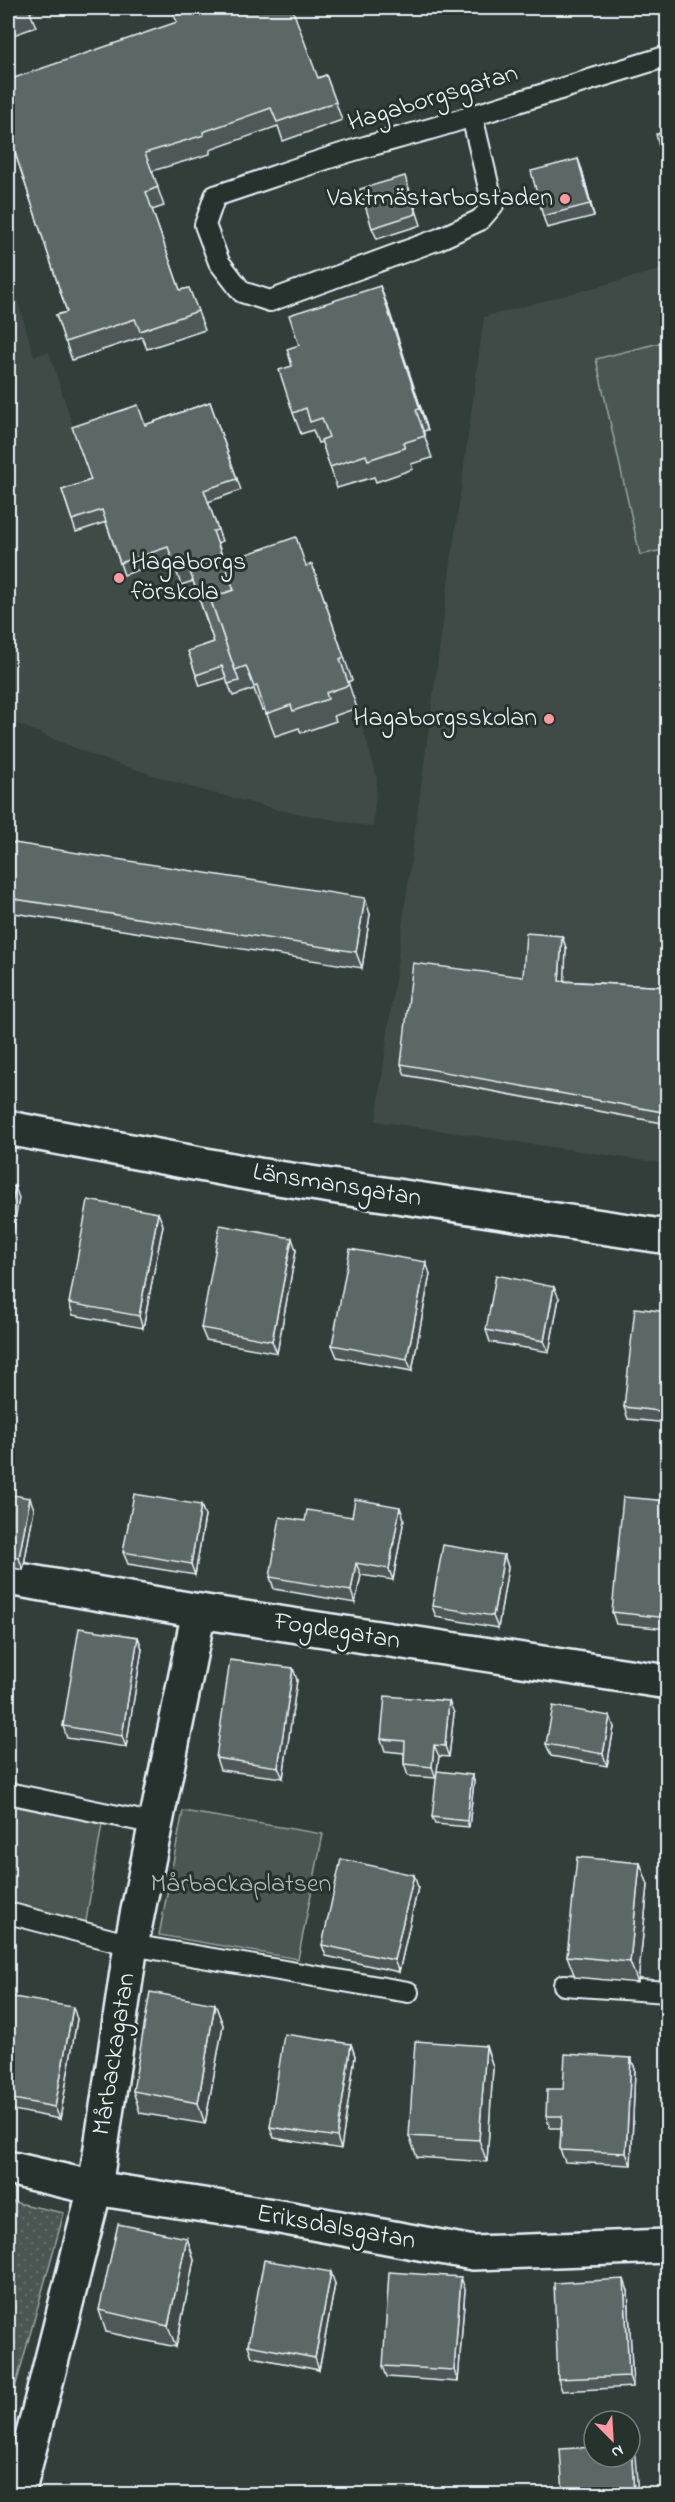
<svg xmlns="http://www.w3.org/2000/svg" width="675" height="2502" font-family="'Indie Flower',sans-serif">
  <defs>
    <pattern id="grass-dots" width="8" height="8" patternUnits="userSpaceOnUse" patternTransform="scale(1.5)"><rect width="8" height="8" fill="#495651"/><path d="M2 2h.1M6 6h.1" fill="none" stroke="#636f6b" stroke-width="1.8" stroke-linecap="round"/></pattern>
  </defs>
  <rect width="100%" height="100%" fill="#323e39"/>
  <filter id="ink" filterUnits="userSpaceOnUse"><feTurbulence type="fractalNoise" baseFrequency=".0167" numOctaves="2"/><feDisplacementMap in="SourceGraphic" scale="12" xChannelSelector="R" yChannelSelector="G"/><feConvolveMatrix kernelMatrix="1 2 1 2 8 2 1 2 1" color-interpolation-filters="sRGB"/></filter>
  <g filter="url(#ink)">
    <!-- built -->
    <g fill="#3f4b46">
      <path d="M8,268L34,356L49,352L77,439L150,436L215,413L241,490L208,502L222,541L218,544L242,612L254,689L262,710L265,709L299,728L301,733L336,721L334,716L357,708L377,778L373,827L279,810L190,787L97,757L8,720Z"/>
      <path d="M667,268V1164L376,1121L484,317Z"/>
    </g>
    <!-- grass -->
    <path fill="url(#grass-dots)" stroke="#98a4a4" stroke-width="1.5" d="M8,2201L64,2213L8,2413Z"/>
    <!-- park -->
    <g fill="#495651" stroke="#98a4a4" stroke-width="1.5">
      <path d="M667,341V549L640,555L596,359Z"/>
      <path d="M8,1805L102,1824L85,1927L8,1907Z"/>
      <path d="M183,1811L323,1834L298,1959L159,1935Z"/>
    </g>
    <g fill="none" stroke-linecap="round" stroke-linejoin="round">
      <defs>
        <g id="service">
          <path d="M472,116L493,205L480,220L439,239L270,301L242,292L219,262L205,225L215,196C265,180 315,161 365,147C401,137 437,128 472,116L668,56"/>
          <path d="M8,1793L156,1824"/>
          <path d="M8,1913L131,1945L408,1992"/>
          <path d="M564,1985L668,1992"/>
        </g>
        <g id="minor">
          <path d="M8,1128L258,1175L668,1237"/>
          <path d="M8,1578L199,1611L668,1682"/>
          <path d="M8,2168L95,2188L286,2218L473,2253L668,2246"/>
          <path d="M18,2494L95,2188L131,1945L199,1611"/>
        </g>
      </defs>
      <!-- service casing -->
      <use href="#service" stroke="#e8f1f8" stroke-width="24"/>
      <!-- minor casing -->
      <use href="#minor" stroke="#e8f1f8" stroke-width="38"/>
      <!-- service -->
      <use href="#service" stroke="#26332d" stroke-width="20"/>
      <!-- minor -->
      <use href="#minor" stroke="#26332d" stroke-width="33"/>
    </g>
    <!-- wall -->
    <g fill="#4f5957" stroke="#e8f1f8" stroke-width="1.5">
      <path d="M8,8H43L30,12L36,27L8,37Z"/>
      <path d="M326,75L342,120L283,141L278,126L210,150V154L152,171L164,206L152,210L180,290L189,288L205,330L147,349L142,337L72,360L56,315L67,312L8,131L318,78Z"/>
      <path d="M578,159L582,170L594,216L547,228L543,216Z"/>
      <path d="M409,188L421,225L377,239L372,228Z"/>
      <path d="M380,286L428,430L423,431L432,458L411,464L413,469L376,482L374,477L337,488L322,442L318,443L313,430L301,434L293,413L292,366L299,345Z"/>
      <path d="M210,402L241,490L208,502L222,541L218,543L224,562L307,566L312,564L352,680L348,682L357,708L334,716L336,721L301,733L299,728L275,736L265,709L262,710L254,689L233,696L226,678L200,686L188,651L214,642L193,581L181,585L172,558L124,575L106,522L76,532L62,490L91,480L145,425Z"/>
      <path d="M8,842L370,914L362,968L8,912Z"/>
      <path d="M562,936L566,948L564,981L668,987V1124L405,1075L401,1064L523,977Z"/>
      <path d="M158,1213L163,1225L143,1328L73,1315L69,1303Z"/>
      <path d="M296,1250L277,1353L206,1340L201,1328Z"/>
      <path d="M430,1274L412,1371L337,1357L332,1345Z"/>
      <path d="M559,1298L549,1352L490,1342L486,1330Z"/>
      <path d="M668,1312V1423L628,1419L624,1407Z"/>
      <path d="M8,1494L34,1509L23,1570L8,1567Z"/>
      <path d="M668,1501V1629L616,1624L612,1612Z"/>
      <path d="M201,1505L205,1516L195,1575L128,1564L123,1552Z"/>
      <path d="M352,1517L404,1519L393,1580L361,1575L355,1603L274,1589L270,1577L305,1521Z"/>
      <path d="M504,1555L508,1567L498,1628L436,1617L432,1606Z"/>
      <path d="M138,1637L142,1649L126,1747L67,1738L63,1726Z"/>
      <path d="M297,1680L283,1778L220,1770L216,1758Z"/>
      <path d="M454,1713L449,1757L439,1756L436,1778L408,1776L404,1764V1753L385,1751L381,1739Z"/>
      <path d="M610,1716L614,1727L607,1766L551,1756L546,1744Z"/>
      <path d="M472,1775L474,1781L469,1827L435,1824L432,1817Z"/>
      <path d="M640,1863L648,1885L638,1983L575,1977L567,1956Z"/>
      <path d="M418,1887L399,1972L326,1956L322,1945Z"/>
      <path d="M8,2001L77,2019L60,2119L8,2109Z"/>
      <path d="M215,2004L223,2025L205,2124L140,2113L133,2091Z"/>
      <path d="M351,2044L355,2056L341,2149L274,2138L270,2127Z"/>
      <path d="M486,2046L493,2067L487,2162L417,2157L409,2136Z"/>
      <path d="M631,2058L635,2069L631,2165L565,2162L560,2150L561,2128H550L546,2116L563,2089Z"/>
      <path d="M187,2238L194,2260L176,2347L106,2332L99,2310Z"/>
      <path d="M335,2284L319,2370L252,2357L248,2345Z"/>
      <path d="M465,2289L458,2382L387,2377L383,2366Z"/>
      <path d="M628,2291L633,2387L562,2391L558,2379Z"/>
    </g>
    <!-- shaded-wall -->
    <g fill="#404947" stroke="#e8f1f8" stroke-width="1.5">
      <path d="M578,159L582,170L594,216L590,204Z"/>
      <path d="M380,286L388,307L428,430L420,409Z"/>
      <path d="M365,898L370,914L362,968L356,952Z"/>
      <path d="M562,936L566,948L564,992L559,981Z"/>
      <path d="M15,1187L19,1198L8,1260V1225Z"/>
      <path d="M158,1213L163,1225L143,1328L139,1316Z"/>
      <path d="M292,1238L296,1250L277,1353L272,1341Z"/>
      <path d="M426,1262L430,1274L412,1371L407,1359Z"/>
      <path d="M554,1287L559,1298L549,1352L544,1341Z"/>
      <path d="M30,1498L34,1509L23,1570L19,1558Z"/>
      <path d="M201,1505L205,1516L195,1575L191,1564Z"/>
      <path d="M400,1507L404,1519L393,1580L389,1569Z"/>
      <path d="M504,1555L508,1567L498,1628L493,1616Z"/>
      <path d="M356,1563L361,1575L355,1603L351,1591Z"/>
      <path d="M138,1637L142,1649L126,1747L122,1736Z"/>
      <path d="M293,1668L297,1680L283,1778L278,1767Z"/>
      <path d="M449,1701L454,1713L449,1757L445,1746Z"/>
      <path d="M610,1716L614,1727L607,1766L603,1754Z"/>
      <path d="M434,1745L439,1756L436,1778L432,1767Z"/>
      <path d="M472,1775L474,1781L469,1827L467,1821Z"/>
      <path d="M640,1863L648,1885L638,1983L630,1962Z"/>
      <path d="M414,1875L418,1887L399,1972L394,1960Z"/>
      <path d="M215,2004L223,2025L205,2124L198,2103Z"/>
      <path d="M73,2007L77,2019L60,2119L55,2107Z"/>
      <path d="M351,2044L355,2056L341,2149L337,2137Z"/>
      <path d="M486,2046L493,2067L487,2162L479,2140Z"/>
      <path d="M631,2058L635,2069L631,2165L626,2153Z"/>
      <path d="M187,2238L194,2260L176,2347L168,2326Z"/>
      <path d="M331,2272L335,2284L319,2370L315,2358Z"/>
      <path d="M461,2277L465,2289L458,2382L454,2370Z"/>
      <path d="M624,2279L628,2291L633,2387L629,2376Z"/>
      <path d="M631,2445L635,2456L638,2494H634Z"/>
    </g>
    <!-- building -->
    <g fill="#5c6865" stroke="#e8f1f8" stroke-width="1.5">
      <path d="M8,8H24L8,13Z"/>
      <path d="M171,8H292L318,78L326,75L336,102L277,122L271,108L203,132L204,135L145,153L158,187L146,192L180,290L189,288L198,311L140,331L135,319L65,342L56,315L67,312L8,131V80L177,22Z"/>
      <path d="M668,131V183L656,134Z"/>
      <path d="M578,159L590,204L543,216L531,171Z"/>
      <path d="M405,176L416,214L372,228L360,189Z"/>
      <path d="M380,286L420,409L416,410L425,436L403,443L405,448L368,460L366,455L330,467L321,440L329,437L322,418L310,422L306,408L293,413L279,370L292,366L287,349L299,345L289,315Z"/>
      <path d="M210,402L237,479L204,490L218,530L213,531L234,590L210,598L239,681L228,684L222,666L196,675L188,651L214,642L189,569L177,573L168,547L120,563L102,510L72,520L62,490L91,480L72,427L138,405L145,425Z"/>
      <path d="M296,537L306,566L312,564L344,657L340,659L349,685L326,693L328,699L293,711L291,705L266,714L257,686L254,687L246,666L235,670L210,598L234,590L224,562Z"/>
      <path d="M8,842L365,898L356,952L8,898Z"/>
      <path d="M526,933L562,936L559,981L668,987V1113L401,1064L413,963L523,977Z"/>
      <path d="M8,1185L15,1187L8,1225Z"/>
      <path d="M88,1200L158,1213L139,1316L69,1303Z"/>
      <path d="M220,1225L292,1238L272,1341L201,1328Z"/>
      <path d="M350,1249L426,1262L407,1359L332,1345Z"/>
      <path d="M496,1275L554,1287L544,1341L486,1330Z"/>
      <path d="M635,1308L668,1312V1412L624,1407Z"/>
      <path d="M8,1494L30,1498L19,1558L8,1556Z"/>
      <path d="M134,1494L201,1505L191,1564L123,1552Z"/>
      <path d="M623,1497L668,1501V1618L612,1612Z"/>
      <path d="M355,1499L400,1507L389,1569L356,1563L351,1591L270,1577L280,1517L305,1521L307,1510L352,1517Z"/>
      <path d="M443,1545L504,1555L493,1616L432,1606Z"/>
      <path d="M79,1628L138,1637L122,1736L63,1726Z"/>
      <path d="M230,1660L293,1668L278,1767L216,1758Z"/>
      <path d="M385,1696L449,1701L445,1746L434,1745L432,1767L404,1764L405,1741L381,1739Z"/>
      <path d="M553,1706L610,1716L603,1754L546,1744Z"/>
      <path d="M437,1771L472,1775L467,1821L432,1817Z"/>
      <path d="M577,1857L640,1863L630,1962L567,1956Z"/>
      <path d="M341,1859L414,1875L394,1960L322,1945Z"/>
      <path d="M150,1992L215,2004L198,2103L133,2091Z"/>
      <path d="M8,1996L73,2007L55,2107L8,2098Z"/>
      <path d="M284,2034L351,2044L337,2137L270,2127Z"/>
      <path d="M415,2041L486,2046L479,2140L409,2136Z"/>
      <path d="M565,2054L631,2058L626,2153L560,2150L562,2116H546L547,2089H563Z"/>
      <path d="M118,2224L187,2238L168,2326L99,2310Z"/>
      <path d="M264,2260L331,2272L315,2358L248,2345Z"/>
      <path d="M389,2272L461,2277L454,2370L383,2366Z"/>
      <path d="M624,2279L629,2376L558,2379L554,2283Z"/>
      <path d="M630,2445H631L634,2494H563L560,2449L594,2447V2457H630Z"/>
    </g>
  </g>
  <!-- markers -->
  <g fill="#ff9aa2" stroke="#26332d" stroke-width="2">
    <circle cx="565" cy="199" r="6"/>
    <circle cx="119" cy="578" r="6"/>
    <circle cx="549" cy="719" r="6"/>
  </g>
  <g text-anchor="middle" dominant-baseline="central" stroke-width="6" stroke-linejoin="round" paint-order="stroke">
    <!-- street labels -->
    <g font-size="26" fill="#e8f1f8" stroke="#26332d">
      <text transform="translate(433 99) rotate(-17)">Hagaborgsgatan</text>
      <text transform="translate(337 1186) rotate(9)">Länsmansgatan</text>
      <text transform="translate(337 1632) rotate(9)">Fogdegatan</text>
      <text transform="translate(115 2054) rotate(-81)">Mårbackagatan</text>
      <text transform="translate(336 2228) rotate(10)">Eriksdalsgatan</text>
    </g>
    <!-- poi labels -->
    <g font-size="26" fill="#e8f1f8" stroke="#26332d" text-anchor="end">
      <text x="553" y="199">Vaktmästarbostaden</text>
      <text x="131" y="563" text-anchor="start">Hagaborgs<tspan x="131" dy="30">förskola</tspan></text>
      <text x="537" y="719">Hagaborgsskolan</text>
    </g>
    <!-- park labels -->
    <g font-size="26" fill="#b0bbbe" stroke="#26332d">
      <text x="241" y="1885">Mårbackaplatsen</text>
    </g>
  </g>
  <!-- margin -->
  <rect width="675" height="2502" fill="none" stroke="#26332d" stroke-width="30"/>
  <rect x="15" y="15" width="645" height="2472" fill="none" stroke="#e8f1f8" stroke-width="2" filter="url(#ink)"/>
  <!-- north arrow -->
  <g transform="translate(612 2439) rotate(156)"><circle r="28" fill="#26332d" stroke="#747f7e" stroke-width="1.5"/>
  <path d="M0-4.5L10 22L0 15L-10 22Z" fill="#ff9aa2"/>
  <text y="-9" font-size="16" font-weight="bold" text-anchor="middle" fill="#e8f1f8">N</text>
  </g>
</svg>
